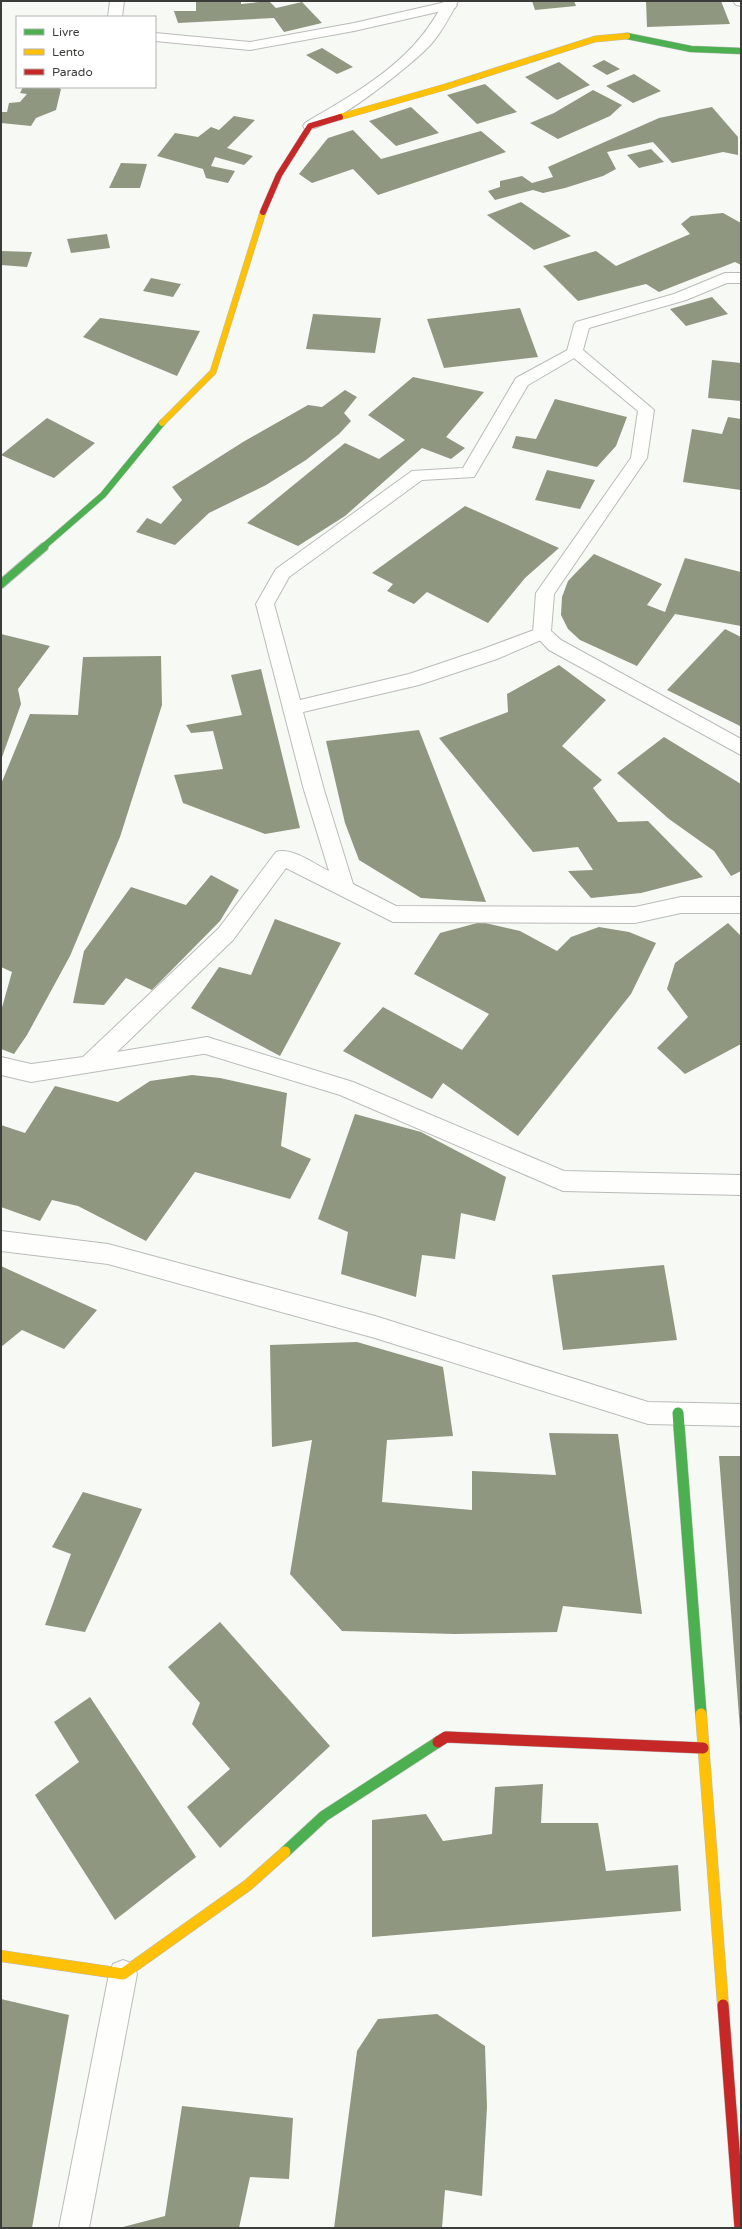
<svg xmlns="http://www.w3.org/2000/svg" width="742" height="2229" font-family="'Varela Round',sans-serif">
  <rect width="100%" height="100%" fill="#f7f9f4"/>
  <!-- building -->
  <g fill="#909780">
    <path d="M196,1H241V4L269,1L276,8L302,2L322,23L284,32L274,18L178,23L174,11H196Z"/>
    <path d="M532,1H574L576,6L535,10Z"/>
    <path d="M646,1H721L730,24L647,27Z"/>
    <path d="M322,48L353,67L337,74L306,55Z"/>
    <path d="M604,60L620,69L607,75L592,66Z"/>
    <path d="M559,62L590,85L557,100L525,77Z"/>
    <path d="M634,74L661,91L633,103L606,86Z"/>
    <path d="M485,84L517,112L477,124L447,95Z"/>
    <path d="M23,87H57L61,89L56,110L36,118L31,126L1,123V112H7L9,103L20,102L27,94L20,93Z"/>
    <path d="M593,90L622,105L610,116L558,139L530,123L554,113Z"/>
    <path d="M411,107L439,133L396,146L369,121Z"/>
    <path d="M712,107L738,137V155L723,152L672,163L653,142L607,152L616,169L603,176L565,188L543,193L533,190L495,200L488,191L500,187V181L522,176L532,183L553,177L548,167L659,118Z"/>
    <path d="M234,116L255,120L227,148L253,156L244,165L215,157L211,166L235,171L228,183L206,178L203,169L157,156L175,133L198,137L211,127L219,130Z"/>
    <path d="M353,130L381,159L481,131L506,152L378,195L353,169L312,183L299,174L328,138Z"/>
    <path d="M651,149L664,162L639,168L627,155Z"/>
    <path d="M121,163L147,164L140,188H109Z"/>
    <path d="M521,202L571,236L534,250L487,215Z"/>
    <path d="M723,213L741,223V265L735,262L659,292L646,284L578,301L543,266L596,251L616,266L690,234L681,224L691,216Z"/>
    <path d="M107,234L110,248L71,253L67,239Z"/>
    <path d="M1,251L32,252L27,267L1,265Z"/>
    <path d="M151,278L181,284L173,297L143,291Z"/>
    <path d="M712,297L728,314L686,326L670,309Z"/>
    <path d="M520,308L538,357L444,368L427,319Z"/>
    <path d="M313,314L381,318L375,353L306,349Z"/>
    <path d="M100,318L200,331L177,376L83,337Z"/>
    <path d="M712,360L741,363V401L708,398Z"/>
    <path d="M413,377L484,392L446,437L465,448L451,459L422,448L345,516L298,546L247,523L345,443L379,459L405,440L368,415Z"/>
    <path d="M345,390L357,397L344,413L351,421L339,434L306,460L266,485L209,513L175,545L136,532L147,518L161,524L182,500L172,487L243,442L308,405L322,407Z"/>
    <path d="M555,399L627,417L616,446L597,467L512,448L516,436L536,439Z"/>
    <path d="M728,417L741,419V490L683,482L692,429L722,434Z"/>
    <path d="M47,418L95,443L54,478L1,455Z"/>
    <path d="M547,470L595,480L580,509L535,500Z"/>
    <path d="M465,506L559,548L525,578L488,623L427,592L414,604L387,591L393,584L372,573Z"/>
    <path d="M594,554L662,584L647,605L665,612L685,558L741,572V626L675,614L637,666L580,640L568,629L561,615L562,597L568,581Z"/>
    <path d="M725,629L741,637L740,726L667,690Z"/>
    <path d="M1,634L50,646L18,689L21,704L1,760Z"/>
    <path d="M161,656L162,705L120,837L70,956L27,1035L14,1054L1,1049V1011L12,972L1,967V784L30,714L78,715L83,657Z"/>
    <path d="M559,665L606,700L562,746L602,780L593,788L618,822L648,821L703,877L641,893L591,898L568,871L593,870L578,847L533,852L439,738L508,712L507,694Z"/>
    <path d="M261,669L300,828L265,834L183,803L174,775L223,769L213,731L191,733L186,725L242,715L231,675Z"/>
    <path d="M419,730L486,902L421,898L359,860L345,823L326,741Z"/>
    <path d="M664,737L741,784V871L731,876L714,851L669,819L617,773Z"/>
    <path d="M211,875L239,890L220,921L152,990L126,978L104,1005L73,1003L84,951L131,887L186,905Z"/>
    <path d="M275,919L341,943L280,1056L191,1008L219,967L251,975Z"/>
    <path d="M481,922L520,931L557,951L571,937L599,927L629,932L656,943L631,994L518,1136L443,1083L432,1099L343,1051L383,1007L462,1050L489,1014L414,974L440,933Z"/>
    <path d="M728,923L741,936V1044L685,1074L657,1048L688,1017L667,989L675,963Z"/>
    <path d="M192,1075L220,1078L287,1093L281,1146L311,1159L290,1199L195,1172L146,1241L78,1206L52,1200L40,1221L1,1207V1125L25,1133L55,1086L118,1102L150,1081Z"/>
    <path d="M355,1114L421,1132L506,1177L495,1221L461,1213L455,1259L422,1255L416,1297L341,1274L348,1232L318,1219Z"/>
    <path d="M664,1265L677,1340L563,1350L552,1275Z"/>
    <path d="M1,1266L97,1310L64,1349L22,1330L1,1347Z"/>
    <path d="M357,1342L443,1367L453,1436L387,1440L382,1502L472,1510V1471L556,1475L549,1433L618,1434L642,1614L563,1606L557,1632L455,1634L342,1631L290,1574L312,1440L272,1447L270,1345Z"/>
    <path d="M719,1456H741V1728L740,1729Z"/>
    <path d="M83,1492L142,1509L85,1632L45,1625L71,1554L52,1547Z"/>
    <path d="M220,1622L330,1746L220,1848L187,1807L230,1769L192,1724L200,1703L168,1667Z"/>
    <path d="M90,1697L196,1857L115,1920L35,1795L79,1762L54,1722Z"/>
    <path d="M543,1784L541,1823H598L606,1871L678,1865L681,1911L372,1937V1820L426,1814L443,1841L492,1834L495,1787Z"/>
    <path d="M1,1999L69,2015L32,2228H1Z"/>
    <path d="M437,2014L485,2046L487,2107L482,2196L445,2190L442,2228H334L357,2051L378,2019Z"/>
    <path d="M182,2106L293,2118L289,2179L250,2177L239,2228H119L165,2216Z"/>
  </g>
  <g fill="none" stroke-linecap="round" stroke-linejoin="round">
    <defs>
      <g id="lane">
        <path d="M110,1H124L122,17H108Z"/>
        <path d="M450,1L457,5L455,8L354,31L250,50L155,41V33L250,42L354,23Z"/>
        <path d="M733,1H741V6L736,5Z"/>
        <path d="M575,346L581,348L583,351L581,354L528,385L474,477L422,480L289,577L274,604L300,700L409,674L483,649L542,627L548,629L551,633L548,637L497,659L419,685L303,712L324,790L353,884L396,906L635,907L681,897H741V913H681L635,923L393,922L286,868L233,940L117,1052L207,1037L215,1040L218,1046L215,1052L31,1082L1,1075V1057L31,1064L83,1057L219,928L276,852C292,847 314,864 329,871L304,790L256,604L276,569L412,471L463,468L516,378Z"/>
        <path d="M123,1960L133,1964L137,1974L89,2228H59L109,1974L113,1964Z"/>
      </g>
      <g id="street">
        <path d="M444,1H458C450,16 443,30 432,43C417,61 326,134 305,129L303,126L305,123C360,90 415,61 444,1Z"/>
        <path d="M725,273H741V283H727L686,300L589,328L583,350L654,410L647,458L554,594L551,631L561,640L741,739V755L549,650L533,633L536,593L631,458L638,411L569,354L567,351L574,325L576,322L674,294Z"/>
        <path d="M207,1037L353,1082L564,1171L741,1175V1195L563,1191L340,1095L199,1052L196,1046L199,1040Z"/>
        <path d="M1,1231L108,1244L375,1316L648,1402L741,1404V1426L648,1424L375,1338L108,1264L1,1251Z"/>
      </g>
      <g id="fast-far2">
        <path d="M627,36L691,49L741,51"/>
        <path d="M42,548L103,495L162,423"/>
      </g>
      <path id="fast-far1" d="M1,584L44,547"/>
      <g id="fast">
        <path d="M678,1413L701,1714"/>
        <path d="M285,1852L324,1816L438,1742"/>
      </g>
      <g id="slow-far1">
        <path d="M340,117L445,87L595,39L627,36"/>
        <path d="M162,423L213,372L263,212"/>
      </g>
      <g id="slow">
        <path d="M701,1714L723,2005"/>
        <path d="M1,1956L123,1974L248,1885L285,1852"/>
      </g>
      <path id="jam-far1" d="M263,212L279,175L310,126L340,117"/>
      <g id="jam">
        <path d="M438,1742L446,1737L703,1748"/>
        <path d="M723,2005L740,2228"/>
      </g>
    </defs>
    <!-- lane casing -->
    <use href="#lane" stroke="#babcb9" stroke-width="2"/>
    <!-- street casing -->
    <use href="#street" stroke="#babcb9" stroke-width="2"/>
    <!-- fast-far2 casing -->
    <use href="#fast-far2" stroke="#babcb9" stroke-width="7"/>
    <!-- fast-far1 casing -->
    <use href="#fast-far1" stroke="#babcb9" stroke-width="10"/>
    <!-- fast casing -->
    <use href="#fast" stroke="#babcb9" stroke-width="12"/>
    <!-- slow-far1 casing -->
    <use href="#slow-far1" stroke="#babcb9" stroke-width="7"/>
    <!-- slow casing -->
    <use href="#slow" stroke="#babcb9" stroke-width="12"/>
    <!-- jam-far1 casing -->
    <use href="#jam-far1" stroke="#babcb9" stroke-width="7"/>
    <!-- jam casing -->
    <use href="#jam" stroke="#babcb9" stroke-width="12"/>
    <!-- lane -->
    <use href="#lane" fill="#fefefd" fill-rule="evenodd"/>
    <!-- street -->
    <use href="#street" fill="#fefefd" fill-rule="evenodd"/>
    <!-- fast-far2 -->
    <use href="#fast-far2" stroke="#4caf50" stroke-width="6"/>
    <!-- fast-far1 -->
    <use href="#fast-far1" stroke="#4caf50" stroke-width="8"/>
    <!-- fast -->
    <use href="#fast" stroke="#4caf50" stroke-width="11"/>
    <!-- slow-far1 -->
    <use href="#slow-far1" stroke="#ffc107" stroke-width="6"/>
    <!-- slow -->
    <use href="#slow" stroke="#ffc107" stroke-width="11"/>
    <!-- jam-far1 -->
    <use href="#jam-far1" stroke="#c62828" stroke-width="6"/>
    <!-- jam -->
    <use href="#jam" stroke="#c62828" stroke-width="11"/>
  </g>
  <!-- border -->
  <rect width="742" height="2229" fill="none" stroke="#3b3c39" stroke-width="4"/>
  <!-- legend -->
  <rect x="16" y="16" width="140" height="72" fill="#ffffff" stroke="#b1b1b0"/>
  <rect x="24" y="29" width="20" height="6" fill="#4caf50" stroke="#b1b1b0"/>
  <text x="52" y="36" font-size="12" fill="#3b3c39">Livre</text>
  <rect x="24" y="49" width="20" height="6" fill="#ffc107" stroke="#b1b1b0"/>
  <text x="52" y="56" font-size="12" fill="#3b3c39">Lento</text>
  <rect x="24" y="69" width="20" height="6" fill="#c62828" stroke="#b1b1b0"/>
  <text x="52" y="76" font-size="12" fill="#3b3c39">Parado</text>
</svg>
